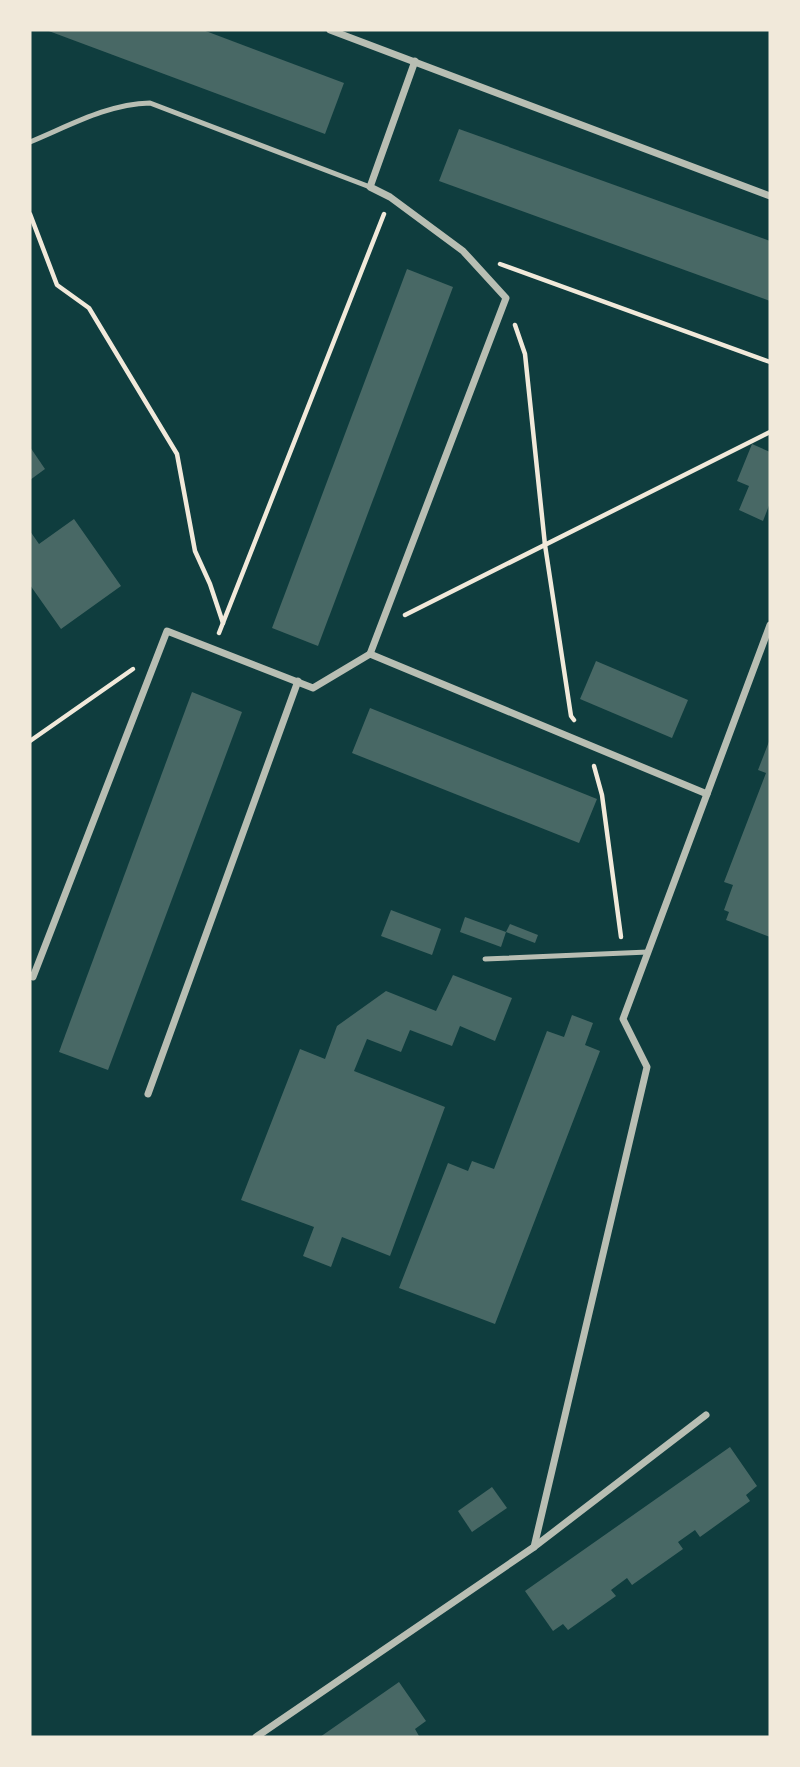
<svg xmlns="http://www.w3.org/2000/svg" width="800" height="1767" font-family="Lato,sans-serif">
  <rect width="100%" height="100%" fill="#0f3d3e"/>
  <!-- building -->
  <g fill="#486865">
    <path d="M46,30H203L344,83L325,134Z"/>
    <path d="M459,129L770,241V301L439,181Z"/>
    <path d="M407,269L453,287L318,646L272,628Z"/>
    <path d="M752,444L770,452V503L763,521L739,510L749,486L737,481Z"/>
    <path d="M30,447L45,469L30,480Z"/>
    <path d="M74,519L121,586L61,629L30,585V531L39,544Z"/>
    <path d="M596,661L688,700L672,738L580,699Z"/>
    <path d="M192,692L242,712L108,1070L59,1052Z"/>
    <path d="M370,708L597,799L579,843L352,753Z"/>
    <path d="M770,739V937L726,920L729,912L724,910L733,885L724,882L766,773L758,770Z"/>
    <path d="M391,910L441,929L432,955L381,936Z"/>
    <path d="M465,917L506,932L501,947L460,932Z"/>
    <path d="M510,924L538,935L535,943L506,932Z"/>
    <path d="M453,975L512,998L495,1041L460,1026L452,1046L410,1030L401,1052L367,1039L354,1071L445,1107L390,1256L342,1237L331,1267L303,1256L314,1227L241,1200L300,1049L325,1059L337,1026L386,991L436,1011Z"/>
    <path d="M572,1015L593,1023L585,1045L600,1051L495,1324L399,1288L448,1163L468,1171L472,1161L494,1169L547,1031L564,1037Z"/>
    <path d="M730,1447L757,1486L746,1495L750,1501L700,1537L695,1530L678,1542L683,1549L632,1585L627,1578L611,1590L616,1596L568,1630L563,1624L553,1631L525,1591Z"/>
    <path d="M492,1487L507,1508L472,1532L458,1511Z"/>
    <path d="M399,1682L426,1721L415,1729L419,1736L320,1737Z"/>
  </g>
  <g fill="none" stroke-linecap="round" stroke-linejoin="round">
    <!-- path -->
    <g stroke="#f1e9da" stroke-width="4.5">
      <path d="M30,214L57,285L89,308L177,454L195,551L210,584L223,623"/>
      <path d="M500,264L770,362"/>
      <path d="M515,325L525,354L545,545L571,716L574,720"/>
      <path d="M405,615L770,432"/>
      <path d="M219,633L384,214"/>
      <path d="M30,741L133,669"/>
      <path d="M594,766L602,795L621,937"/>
    </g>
    <!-- service -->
    <g stroke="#b8beb3" stroke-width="5">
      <path d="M30,142C69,126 107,104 150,103L370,187"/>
      <path d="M485,959L648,952"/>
    </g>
    <!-- minor -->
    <g stroke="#b8beb3" stroke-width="7">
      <path d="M330,30L770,196"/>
      <path d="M370,654L506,298L463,251L390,197L370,187L415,61"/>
      <path d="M30,976L33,977L167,631L313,688L370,654L707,794L770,625"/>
      <path d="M148,1094L298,681"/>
      <path d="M534,1547L647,1067L623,1019L707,794"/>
      <path d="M256,1737L534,1547L706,1415"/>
    </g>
  </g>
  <!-- border -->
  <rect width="800" height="1767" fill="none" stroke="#f1e9da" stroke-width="63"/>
</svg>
